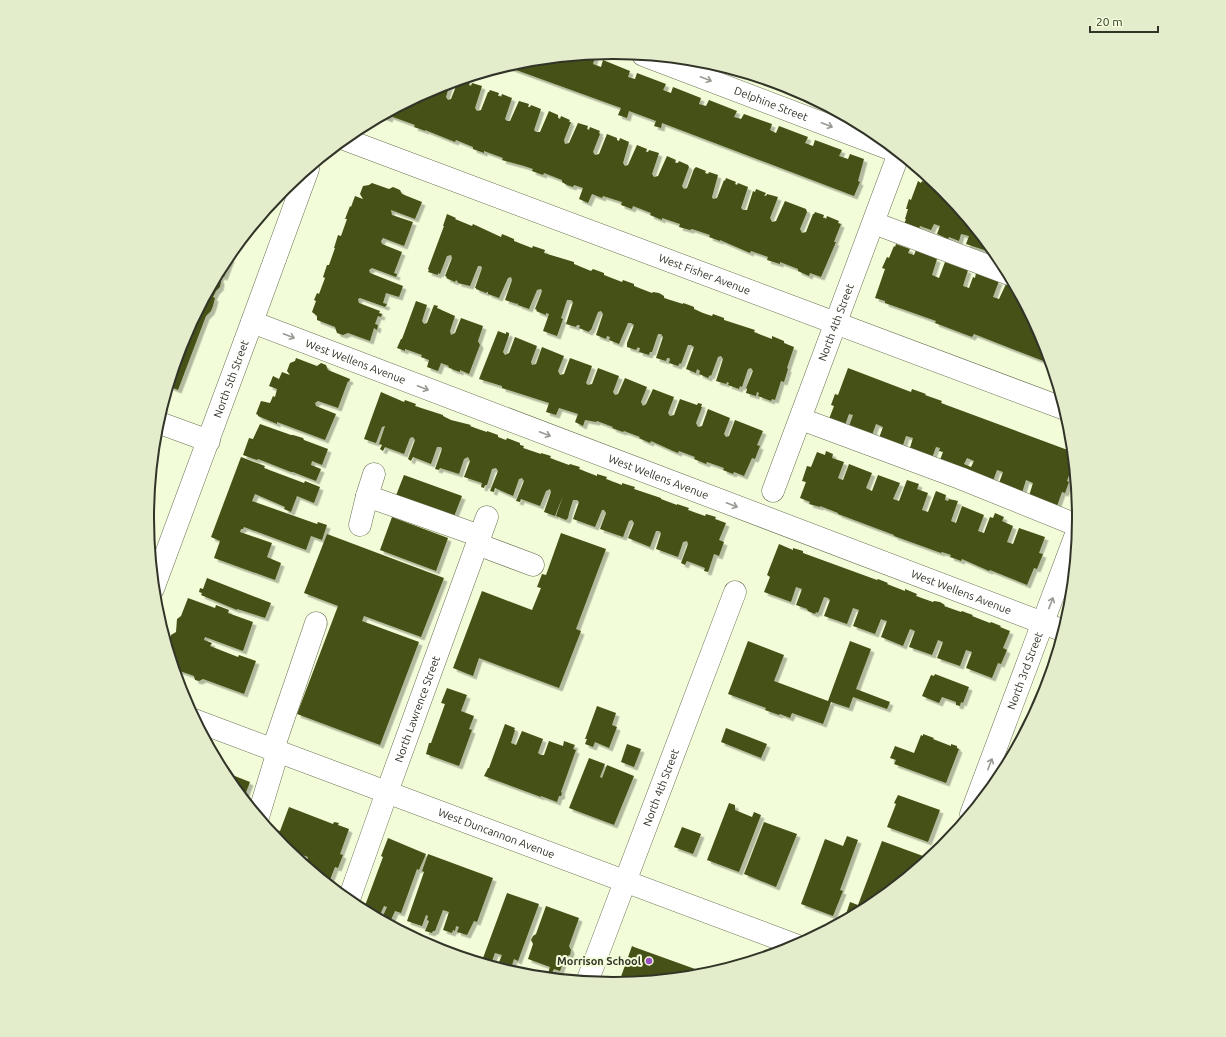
<svg xmlns="http://www.w3.org/2000/svg" width="1226" height="1037" font-family="Ubuntu,sans-serif">
  <defs>
    <filter id="shadow"><feDropShadow dx="3.5" dy="3.5" stdDeviation="0" flood-color="#0004"/></filter>
  </defs>
  <rect width="100%" height="100%" fill="#f2fcd9"/>
  <!-- building -->
  <g fill="#455114" fill-rule="evenodd" filter="url(#shadow)">
    <path d="M587,55L595,57L593,64L601,67L603,60L630,71L628,77L635,79L637,73L666,84L663,90L671,93L673,87L701,98L699,104L706,106L709,100L737,111L734,117L738,118L741,119L744,114L772,124L770,130L776,133L779,126L808,137L805,143L813,146L815,140L842,150L839,156L848,159L850,154L864,159L858,181L860,182L854,196L662,123L661,128L654,126L656,121L629,111L627,118L618,115L621,108L505,66L522,61Z"/>
    <path d="M462,79L470,82L469,85L471,86L472,83L482,86L475,108L477,111L481,110L488,92H489L490,90L499,93L498,96H500L501,97L502,94L512,98L505,119L507,121H510L519,101L529,104L528,107H530L531,105L541,109L534,130L536,132H540L549,111L558,115V118L560,119L561,116L570,120L569,122H571L564,140L565,144L569,143L578,123L588,126L587,129L589,130L590,127L600,131L599,133L600,134L593,152L595,155L599,154L607,134L617,138V140L619,141L620,138L629,142L623,163L625,166L628,165L637,145L647,149L646,152H648L649,150L659,153L652,174L654,177L658,176L667,156L676,160L675,162L676,163H678L679,161L688,165L689,167L682,186L684,189L687,188L694,169L696,167L706,171L705,173L708,174L709,172L718,175L712,197L713,199L717,198L724,180L725,181L726,178L736,182L735,184L737,185L738,183L748,187L741,208L743,210H747L753,191L755,192L756,189L766,193L764,196H766L767,194L778,197L770,218L772,222L776,221L785,201L806,209L807,212L800,229L802,233L806,232L813,214H814L815,212L824,215L823,218H825L826,219L827,216L839,221L838,223L841,224L834,242H836L821,277L810,273L809,276L798,271V269L780,262V264L767,260L768,257L751,251L750,253L720,240V241L709,237L710,235L692,229L690,230L679,227L680,224L662,218V220L650,215L651,213L633,206L632,209L621,205L622,202L603,196L602,198L592,194L588,203L579,199L583,188L574,185L573,187L567,185L562,182V180L544,173L543,175L532,171L533,169L524,166L502,160L503,158L484,151V153L473,149V147L456,140L455,142L425,130V131L420,129L414,127L415,125L390,116L389,119L381,116L435,87L450,83L446,97L448,100L451,99L458,81Z"/>
    <path d="M918,181L921,183L922,181L933,185V187L934,188L936,187L943,189L989,245L987,251L966,244L969,236L961,234L959,241L949,237L947,242L943,241L944,237L937,234L940,226L934,224L931,230L920,226L919,229L904,224L906,219H905L908,209H906L909,199L911,200Z"/>
    <path d="M372,183L389,189L393,187L400,190L402,194L422,202L415,219L391,210L392,215L413,222L404,246L383,238L381,241L382,244L402,252L394,273L397,274L396,277L372,268L369,270L370,273L403,286L399,297L386,293L383,303L387,304L385,307L360,298L358,299L359,303L380,311L379,313L382,314L381,317L378,316L375,324L378,325L377,330L374,328L370,341L348,333L343,335L337,333L335,327L317,320V316L312,312L316,301L314,300L317,293L319,294L325,278L323,277L327,265H329L335,248H334L338,235L341,236L347,219H345L350,206L351,207L355,196L363,199L360,194L363,186L369,185Z"/>
    <path d="M447,214L456,218L455,219L472,226L473,224L501,237L502,234L514,239V241L532,248L533,246L545,250L544,253L574,262V264L591,271L593,269L604,273V275L622,282L623,280L634,284V286L652,293L653,292L659,293L664,296V298L683,304V303L689,305L694,307V309L703,313L712,316L713,314L724,318V320L755,330L754,332L772,339V336L784,341V343L794,347L787,368L788,369L784,382L781,381L775,400L772,399L771,401L758,396L759,393L757,392L756,396L746,393L747,389L746,388L753,371L751,368L748,369L742,387L740,386L739,389L728,385L729,383L727,382L726,384L716,381L723,359L721,356L718,357L711,376L710,375L708,378L699,374L700,371L697,369L696,373L686,369L694,347L691,345H688L681,364L680,363L678,366L669,363L670,359L669,358H667L666,361L656,358L663,337L661,334H658L652,352H650L649,355L639,352L640,348H639L638,347L636,350L627,347V343L634,325L631,323H628L619,344L609,340L610,337L607,336L606,339L596,335L603,314L601,311L598,312L591,330H590L589,332L579,328L580,326L579,325H577L576,327L566,324L573,302L571,300H567L561,318L563,319L557,336L543,331L549,314L546,313V315L536,311L537,310L535,309L542,291L541,289L537,290L529,309L518,305V303L517,304L505,300L512,280L511,277L508,278L499,298L488,294V292H487L486,293L476,289V288H475L482,268L481,266H478L470,286L458,283V282L456,280L455,282L446,278L447,277L445,276L452,258L451,255L447,256L440,274L438,273V275L428,272L429,270L428,269L444,226H443Z"/>
    <path d="M896,244L910,249L908,253L914,255L916,250L937,259L932,275L939,278L945,262L968,270L963,286L969,288L973,277L975,278L976,273L999,281L993,297L999,299L1006,284L1016,288L1024,303L1023,308L1028,310L1044,340L1051,364L974,334L972,337L935,323L936,321L885,303V301L875,298L885,269L882,268L887,257L889,258L894,246L895,247Z"/>
    <path d="M227,257L231,258L224,277L221,276L220,278L221,282L220,287L216,291L213,297L215,298L213,306L211,311L206,316L178,390L168,386L182,340Z"/>
    <path d="M416,301L427,305L422,321L424,324L427,323L434,305L438,306L437,308L455,316L450,331L451,335L455,333L461,318L483,326L478,341L480,345L469,374L460,370V372L454,370L448,367L449,366L441,363L438,371L427,367L429,360L421,357L422,355L405,349V351L397,348L401,339H402Z"/>
    <path d="M498,331L506,334V332L509,333V335L503,352L505,355L509,353L515,337L537,346L531,362L532,365L536,364L542,347L564,356L558,371L560,375L564,374L570,358L592,366L586,383L588,385L592,384L598,368L619,376L613,392L615,395L618,394L625,378L647,387L641,402L643,406L646,404L653,389L674,397L668,413L670,416L674,415L680,399L697,405L698,403L702,404L701,407H702L696,423L698,427L702,426L708,409L730,418L724,434L726,437L729,436L735,420L763,431L757,445L760,446L755,459L752,458L744,476L734,472L733,474L723,470L724,468L707,462L706,464L694,459L695,457L679,451L678,453L673,451L651,441L650,443L639,438L640,437L624,431L623,432L612,428L613,427L597,421L596,422L585,420L583,426L575,422L578,414L559,408L556,415L546,412L549,403L502,388V386L479,379Z"/>
    <path d="M296,358L317,366L321,363L326,365L328,370L350,379L349,382L348,381L338,408L318,401L315,403L316,406L336,414L325,440L277,422V424L258,416V415L256,414L261,401L270,403L273,396L275,397L277,389L269,386L273,376L279,379L282,372L290,375L287,371L290,363L295,361Z"/>
    <path d="M848,368L911,392L912,389L926,394L925,395L942,401L941,403L1073,452L1074,461L1067,481L1069,482L1065,493L1062,492L1057,506L1028,499L1033,483L1026,480L1021,496L999,483L1003,472L997,470L993,481L938,465L943,452L939,451L940,448L936,447L932,458L908,454L913,438L906,436L901,451L879,438L883,427L876,424L872,435L849,426L853,415L849,414L845,425L829,419L834,406L831,405L835,394L838,395ZM967,458L974,461L971,467L964,464Z"/>
    <path d="M381,392L404,402L405,400L416,404L415,406L443,415V416L451,420L471,425L470,426L478,429L487,432V431L498,435V437L506,440L507,438L520,443V445L524,446L523,448L541,454V453L551,456L550,458L569,465L570,464L580,467L579,469L597,476V474L607,477L606,479L622,485V483L635,487L634,489L661,498V499L677,505V504L689,508L688,510L705,516L706,514L716,517L715,519L726,523L719,540L724,542L719,556L714,554L708,572L704,571L705,568L695,564L687,561L685,565L681,563L688,544L687,541L683,542L678,557L656,549L661,533L659,531H656L650,547L628,538L634,523L632,520L629,521L623,537L600,529L606,513L604,510H602L595,527L573,519L579,502L577,500H573L569,513L568,518L566,520L556,516L563,496L555,516L544,512L551,492L550,489L546,491L540,506L521,499L520,502L516,501L524,481L522,478L519,479L513,496L495,488L494,492L490,491L498,471L496,468L492,469L487,485H485L484,488L481,487L482,483L464,477L470,461L468,457L464,459L459,474L440,468L439,470L435,469L442,449L441,447H437L431,464L413,457L411,461L408,459L415,440L413,437L410,438L404,454L385,447L383,451L380,449L382,445L379,444L385,426L382,427L376,443L364,439Z"/>
    <path d="M260,424L291,435H293L303,438L304,440L328,449L322,465L312,461L311,465L321,469L316,481L293,472H291L258,459L257,460L243,455L249,438L253,439Z"/>
    <path d="M826,451L833,454L832,458L844,462L838,478L840,479L843,480L849,464L872,473L866,488L872,491L878,475L900,483L893,499L899,501L907,480L919,484L917,489L928,493L922,510L928,512L936,491L946,495L945,500L948,501L949,499L958,501L951,521L956,523L962,506L984,515L978,531L984,533L990,517L993,518L995,513L1004,517L1002,521L1013,526L1007,542L1013,544L1019,528L1045,537L1039,553L1043,554L1037,569L1034,568L1027,585L990,570L989,571L962,559L961,561L956,559L950,557L951,555L942,552L941,553L894,536V535L838,514V513L820,506V507L809,504L810,502L800,498L806,482L802,481L807,466L811,467L817,452L825,455Z"/>
    <path d="M241,457L265,466L264,468L304,483L305,481L320,487L314,503L297,496L291,512L284,509L285,507L255,494L252,501L317,524L318,522L327,525L322,540L311,536L306,550L244,527L243,529H241L240,532L272,543L267,557L281,563L275,580L214,558L220,541L211,537Z"/>
    <path d="M404,475L462,496L453,519L395,498Z"/>
    <path d="M392,517L448,538L436,571L380,550Z"/>
    <path d="M561,533L606,549L576,629L581,631L559,688L479,658L473,676L453,668L482,591L532,610L541,588L537,587L542,574L546,575Z"/>
    <path d="M327,534L444,578L421,637L364,616L362,621L419,642L380,745L297,714L338,606L304,593Z"/>
    <path d="M779,544L793,550V548L803,551V553L877,580L878,579L888,583L887,584L905,591V589L917,594L916,596L933,602L934,601L940,602L945,605L944,606L961,612L962,611L967,613L973,615L972,616L990,623L991,622L1001,626L1000,627L1010,631L1003,648L1007,650L1001,664L998,663L992,678L966,668L972,652L966,650L960,666L937,658L943,642L938,640L932,655L909,647L915,631L910,629L903,646L881,637L887,621L883,620L881,619L875,634L853,626L859,610L853,608L847,624L824,616L830,600L828,598L824,597L818,613L816,612L815,614L808,611L807,609L796,605L802,589L796,587L791,602L764,592L770,577L767,575Z"/>
    <path d="M207,578L271,603L265,618L237,609V610L201,595L202,593L199,592L200,588L203,589Z"/>
    <path d="M188,598L215,608L216,605L229,610L228,613L253,622L243,651L205,637L204,640L212,643L210,646L238,657L239,655L256,661L244,694L203,679L199,681L195,680L194,676L177,670L174,671L168,652L171,643L170,640L171,635L176,632L177,619L181,616Z"/>
    <path d="M748,641L784,655L774,681L828,701L850,641L871,649L856,689L890,702L887,709L853,697L849,708L831,702L823,724L792,713L790,718L780,714L779,715L765,710L766,708L728,694Z"/>
    <path d="M1057,651L1058,652L1044,697L1041,696L1046,681L1043,680L1048,665L1051,666Z"/>
    <path d="M935,674L969,687L963,703L961,702L960,706L956,705V702L942,697L939,703L922,696L931,675L934,676Z"/>
    <path d="M447,688L467,695L461,711L474,716L469,729L472,730L459,766L426,754L429,743H431L445,704L441,703Z"/>
    <path d="M597,706L616,713L612,725L617,727L609,748L595,742L593,747L585,744L587,739H585Z"/>
    <path d="M505,724L515,728L514,730H515L511,743L516,745L522,731L543,739L538,753L541,755H544L549,741L563,746L564,741L575,745L573,749L576,750L561,792L562,793L561,796H559L557,802L541,796V797L484,776L488,768H489Z"/>
    <path d="M726,728L767,744L761,758L721,742Z"/>
    <path d="M923,734L934,738L933,739L951,746V744L957,746V748L959,749L946,783L894,764L896,760L890,758L895,746L914,753L921,735L923,736Z"/>
    <path d="M627,744L641,749L634,767L621,762Z"/>
    <path d="M589,758L605,764L600,777L602,778L607,765L634,776L614,825L569,808Z"/>
    <path d="M222,771L250,782L243,800L225,777Z"/>
    <path d="M898,795L940,810L928,842L887,827L896,804L894,803Z"/>
    <path d="M729,803L735,805V810L752,817L754,812L761,815L739,872L707,860Z"/>
    <path d="M289,807L333,824L334,822L339,823L338,825L349,829L340,854L343,855L338,868L335,867L328,885L305,866L308,857L302,855L299,862L283,848L274,838L277,830L280,831Z"/>
    <path d="M764,822L797,834L776,887L744,874Z"/>
    <path d="M682,827L701,834L693,854L674,847Z"/>
    <path d="M847,836L858,840L840,890L843,891L833,916L801,904L825,839L843,846Z"/>
    <path d="M388,838L426,854L419,870L417,869L401,913L395,911L390,922L382,918L387,907L384,906L378,919L363,911L383,857L381,856Z"/>
    <path d="M882,841L923,856L918,869L872,907L851,918V916L846,914L850,902L858,905Z"/>
    <path d="M428,854L493,878L477,922L474,921L467,935L457,932L459,927L456,926L455,931L453,930L452,933L443,930L449,912L443,910L435,931H433L432,933L425,931L429,921L427,920L428,916L426,915L422,926L407,921L424,872L422,871Z"/>
    <path d="M507,893L539,904L518,961L514,959L512,965L499,962L502,955L495,953L492,961L483,958Z"/>
    <path d="M546,906L579,918L569,946L571,950L570,955L565,957L560,971L554,969L551,975L548,973L550,967L528,959L533,944L531,940L533,936L536,934Z"/>
    <path d="M632,946L634,947L709,974L704,976L618,985Z"/>
  </g>
  <g fill="none" stroke-linecap="round" stroke-linejoin="round">
    <defs>
      <g id="minor">
        <path id="s1" d="M643,55L898,152"/>
        <path id="s2" d="M344,139L1065,409"/>
        <path d="M874,223L1009,274"/>
        <path id="s3" d="M252,322L1064,631"/>
        <path d="M801,419L960,478L1079,526"/>
        <path d="M157,422L209,441"/>
        <path d="M374,474L367,496L480,536"/>
        <path id="s4" d="M773,491L899,153"/>
        <path d="M360,525L367,496"/>
        <path d="M477,544L533,565"/>
        <path id="s5" d="M153,589L252,322L308,169"/>
        <path id="s6" d="M194,720L798,946"/>
        <path d="M273,749L316,623"/>
        <path id="s7" d="M971,814L1078,529"/>
        <path d="M258,817L278,751"/>
        <path id="s8" d="M348,902L387,792L487,517"/>
        <path id="s9" d="M587,982L735,592"/>
      </g>
    </defs>
    <!-- minor casing -->
    <use href="#minor" stroke="#697152" stroke-width="23"/>
    <!-- minor -->
    <use href="#minor" stroke="#fff" stroke-width="22"/>
  </g>
  <!-- one-way arrows -->
  <defs><path id="oneway-shaft" d="M-6 0H5M1.5-3L5.5 0L1.5 3" fill="none" stroke-width="1.6" stroke-linecap="round" stroke-linejoin="round"/></defs>
  <g stroke="#989a93">
    <use href="#oneway-shaft" transform="translate(706 79) rotate(21)"/>
    <use href="#oneway-shaft" transform="translate(827 125) rotate(21)"/>
    <use href="#oneway-shaft" transform="translate(289 336) rotate(21)"/>
    <use href="#oneway-shaft" transform="translate(423 388) rotate(21)"/>
    <use href="#oneway-shaft" transform="translate(545 434) rotate(21)"/>
    <use href="#oneway-shaft" transform="translate(732 505) rotate(21)"/>
    <use href="#oneway-shaft" transform="translate(1051 603) rotate(-69)"/>
    <use href="#oneway-shaft" transform="translate(990 764) rotate(-69)"/>
  </g>
  <!-- markers -->
  <circle fill="#9b51c3" stroke="#f2fcd9" stroke-width="1.5" cx="649" cy="961" r="4"/>
  <g text-anchor="middle" dominant-baseline="central" stroke-width="4" stroke-linejoin="round" paint-order="stroke">
    <!-- street labels -->
    <g font-size="11" fill="#313427" stroke="#f2fcd9">
      <text stroke="none"><textPath href="#s1" startOffset="137">Delphine Street</textPath></text>
      <text stroke="none"><textPath href="#s2" startOffset="385">West Fisher Avenue</textPath></text>
      <text stroke="none"><textPath href="#s4" startOffset="180">North 4th Street</textPath></text>
      <text stroke="none"><textPath href="#s3" startOffset="111">West Wellens Avenue</textPath></text>
      <text stroke="none"><textPath href="#s5" startOffset="224">North 5th Street</textPath></text>
      <text stroke="none"><textPath href="#s3" startOffset="435">West Wellens Avenue</textPath></text>
      <text stroke="none"><textPath href="#s3" startOffset="759">West Wellens Avenue</textPath></text>
      <text stroke="none"><textPath href="#s7" startOffset="153">North 3rd Street</textPath></text>
      <text stroke="none"><textPath href="#s8" startOffset="205">North Lawrence Street</textPath></text>
      <text stroke="none"><textPath href="#s9" startOffset="208">North 4th Street</textPath></text>
      <text stroke="none"><textPath href="#s6" startOffset="323">West Duncannon Avenue</textPath></text>
    </g>
    <!-- poi labels -->
    <g font-size="11" font-weight="bold" fill="#313427" stroke="#f2fcd9" text-anchor="end">
      <text x="641" y="961">Morrison School</text>
    </g>
  </g>
  <!-- crop -->
  <path d="M0 0H1226V1037H0ZM154 518a459 459 0 1 1 918 0a459 459 0 1 1-918 0Z" fill="#e3eccb" fill-rule="evenodd"/>
  <path fill="none" stroke="#313427" stroke-width="2" d="M154 518a459 459 0 1 1 918 0a459 459 0 1 1-918 0Z"/>
  <!-- scale -->
  <path d="M1090 26v6h68v-6" fill="none" stroke="#313427" stroke-width="2"/>
  <text x="1096" y="26" font-size="12" fill="#313427" stroke="#f2fcd9" stroke-width="3" paint-order="stroke">20 m</text>
</svg>
